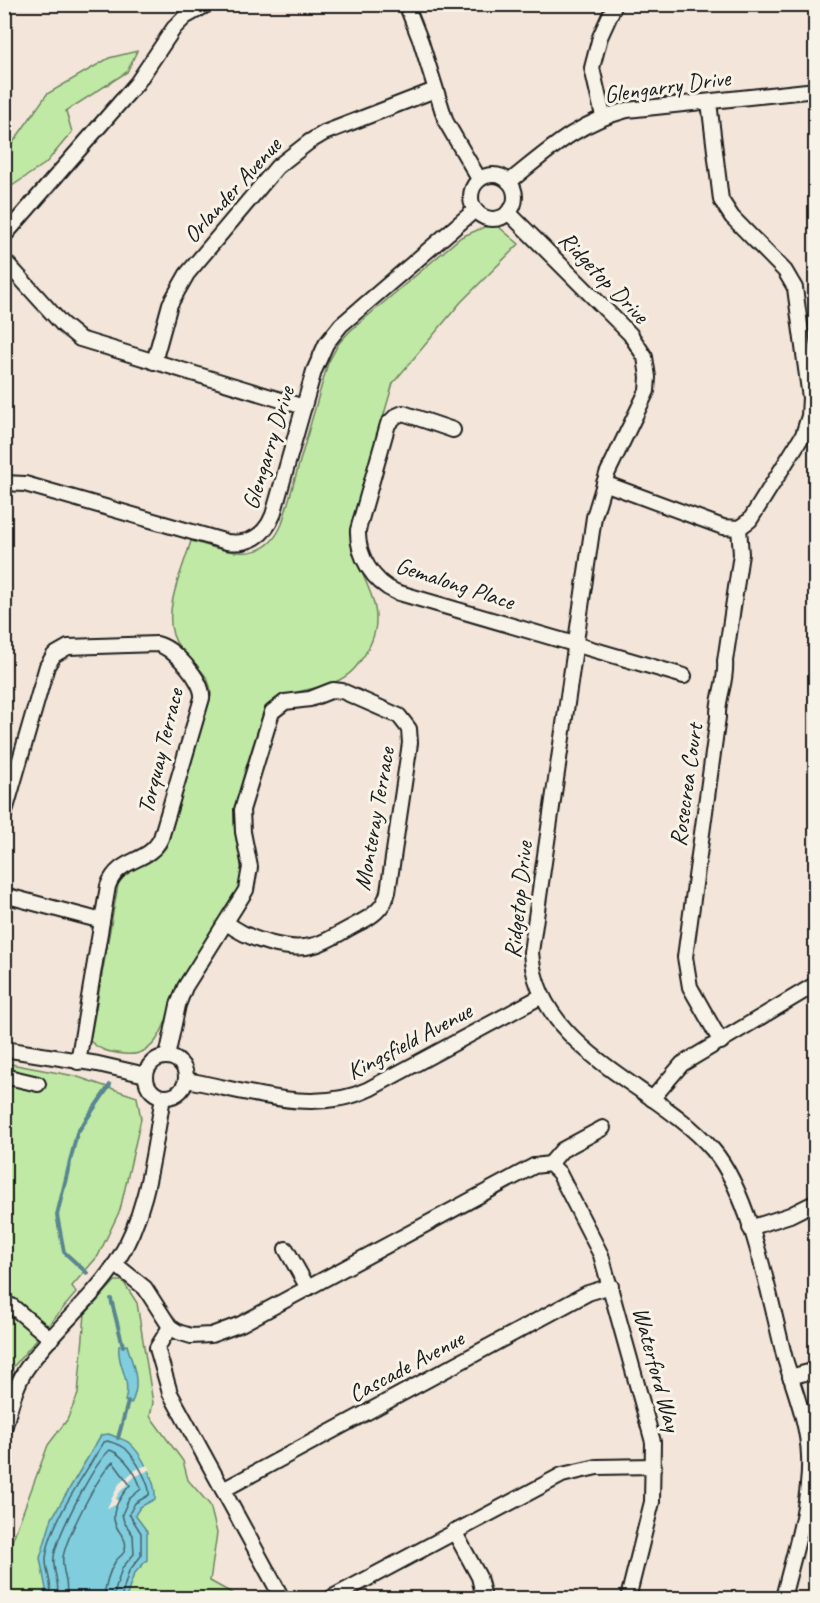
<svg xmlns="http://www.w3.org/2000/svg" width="820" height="1603" font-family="Caveat,sans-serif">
  <rect width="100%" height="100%" fill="#f3e5d9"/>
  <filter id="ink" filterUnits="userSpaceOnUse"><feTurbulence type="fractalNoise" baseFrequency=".0167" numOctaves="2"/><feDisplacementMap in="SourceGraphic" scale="12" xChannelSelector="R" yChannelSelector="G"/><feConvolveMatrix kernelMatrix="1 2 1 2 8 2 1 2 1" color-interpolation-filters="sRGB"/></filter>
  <g filter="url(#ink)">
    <!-- green -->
    <g fill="#c0e9a5" stroke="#6e8260" stroke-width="1.5">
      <path d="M137,51L127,72L66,111L72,132L46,163L9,188L5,181V173L9,169V148L47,94L109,58Z"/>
      <path d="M494,223L519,244L461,302L393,383L352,525C348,581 406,607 355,668C328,699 278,680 262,717C253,748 240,780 235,812C230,846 252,861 235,899C217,925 196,952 181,980C167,1007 165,1059 124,1054C109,1052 101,1051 90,1041L118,885C129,864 154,866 167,846L211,696C212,668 181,660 173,635C164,606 183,569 191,541C225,550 264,568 282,524L328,363L339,343L350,331L461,237Z"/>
      <path d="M5,1063L75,1076L137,1097L141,1119L120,1210L98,1256L72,1286L76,1293L13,1367L5,1393Z"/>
      <path d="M115,1281H123L137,1303L153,1403L150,1416L183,1461L188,1480L210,1505L217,1533L210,1581L241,1598H5V1560L48,1445L67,1420L78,1394L85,1314Z"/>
    </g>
    <!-- water -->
    <g fill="#80cdde" stroke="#588690" stroke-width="1.5">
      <path d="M127,1345C133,1366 142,1383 131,1404L125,1401C132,1378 116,1365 119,1346Z"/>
      <path d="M109,1434C115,1437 123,1439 128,1442C141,1452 157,1483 155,1499L140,1507L135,1515L147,1531V1560L134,1574L126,1598H40L46,1589L40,1558L52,1518L101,1435Z"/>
    </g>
    <!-- pier -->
    <path fill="#f3e5d9" d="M147,1465L151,1469L134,1477L120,1492L116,1498L119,1504L107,1508L119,1484L135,1470Z"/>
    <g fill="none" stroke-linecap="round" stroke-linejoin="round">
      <!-- shore -->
      <g stroke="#44636a" stroke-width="1.5">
        <path d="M49,1598C54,1584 45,1572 46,1558C49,1523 86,1472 104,1442L108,1441C113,1443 122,1445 126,1449C134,1457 151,1484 149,1495L135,1503L129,1514L141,1533V1556L129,1571L121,1598"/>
        <path d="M57,1598C61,1584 52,1571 54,1557C57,1535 94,1463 110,1450C124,1455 137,1474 141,1489L129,1499L122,1514L124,1522L133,1535L134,1554L122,1568L113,1598"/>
        <path d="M66,1598C70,1584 61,1571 63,1557C67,1536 98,1475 113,1462L130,1485C92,1530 134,1530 124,1552C122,1556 117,1558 115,1562C109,1572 105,1587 104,1598"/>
      </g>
      <!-- stream -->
      <g stroke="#588690" stroke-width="4">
        <path d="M87,1273L64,1252L57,1215L77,1133L110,1085"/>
        <path d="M111,1299L123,1346"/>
        <path d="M118,1438L128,1402"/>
      </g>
      <defs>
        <g id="minor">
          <path d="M406,4L421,42L446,122L479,179"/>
          <path d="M603,116L592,68L600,37L615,4"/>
          <circle cx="493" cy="197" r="22"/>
          <path d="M509,182C549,150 577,123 627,110L816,90"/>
          <path d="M508,212L630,334L645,357L648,377L647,391L607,474L594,517L531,952C537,1051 656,1084 713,1150C751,1194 770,1300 785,1359C794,1389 808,1423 809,1456C811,1502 794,1553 783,1598"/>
          <path d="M4,236L137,83L174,28L185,17L208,4"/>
          <path d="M4,260L62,324L80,339L304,407"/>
          <path d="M154,362L170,304L187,274L277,167L309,142L324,133L435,90"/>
          <path d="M453,430L403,413L396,416L388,424L358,530C357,556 373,582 396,592L684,676"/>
          <path d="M4,483L25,484L227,542C249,545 265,536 273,515L314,371L326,344L341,325L475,210"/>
          <path d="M604,483L723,527L739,528L750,520L803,435L809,416L810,398L795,288L785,271L732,217L721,200L709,102"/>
          <path d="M4,815L47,666L54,655L68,647L157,644C174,648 204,681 202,698L161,838C149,864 119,856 108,886L78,1062"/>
          <path d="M4,895L102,921"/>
          <path d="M721,1042L690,987L685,957L718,717C717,697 727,682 725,661L741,554L739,528"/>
          <path d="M4,1049L98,1064L146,1075"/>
          <path d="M167,1057L178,1005L185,987L246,890L250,867L243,832L242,810L272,712L285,702L310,699L333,690L342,691L399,716L409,729L410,743L388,892C384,909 371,917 357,924C343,931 329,941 315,945C289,953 247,939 227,923"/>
          <circle cx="166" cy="1077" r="20"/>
          <path d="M4,1076L38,1084"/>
          <path d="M186,1080C244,1090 313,1116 369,1089L540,997"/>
          <path d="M652,1099L682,1064L816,984"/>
          <path d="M550,1164L562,1150L603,1128"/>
          <path d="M750,1228L790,1215L816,1202"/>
          <path d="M286,1249L308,1288"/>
          <path d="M115,1264L145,1288L170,1327L178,1332L191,1336L211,1335L241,1324L534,1166L550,1164L559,1173L601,1255L653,1442L652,1502L628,1598"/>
          <path d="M12,1306L51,1339"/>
          <path d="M170,1327L157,1348L170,1393L282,1598"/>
          <path d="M790,1377L816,1370"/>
          <path d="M4,1429C10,1408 16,1382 29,1365C55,1328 91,1301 116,1263C148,1213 153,1154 163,1097"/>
          <path d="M223,1490L588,1293L611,1286"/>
          <path d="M454,1531L479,1577L484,1598"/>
          <path d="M331,1598L562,1475L597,1467L654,1466"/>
        </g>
      </defs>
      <!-- minor casing -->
      <use href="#minor" stroke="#1c1c1c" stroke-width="18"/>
      <!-- minor -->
      <use href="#minor" stroke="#f7f3e8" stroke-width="14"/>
    </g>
  </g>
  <g text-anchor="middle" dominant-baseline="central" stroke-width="6" stroke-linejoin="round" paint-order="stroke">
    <!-- street labels -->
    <g font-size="24" fill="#1c1c1c" stroke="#f7f3e8">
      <text transform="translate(667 86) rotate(-8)">Glengarry Drive</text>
      <text transform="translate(232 190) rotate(-48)">Orlander Avenue</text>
      <text transform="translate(604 277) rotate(46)">Ridgetop Drive</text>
      <text transform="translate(268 448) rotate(-73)">Glengarry Drive</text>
      <text transform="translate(455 583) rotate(18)">Gemalong Place</text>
      <text transform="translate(160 751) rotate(-76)">Torquay Terrace</text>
      <text transform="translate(686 785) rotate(-82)">Rosecrea Court</text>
      <text transform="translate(374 819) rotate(-80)">Monteray Terrace</text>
      <text transform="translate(518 900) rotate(-84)">Ridgetop Drive</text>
      <text transform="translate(409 1041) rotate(-28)">Kingsfield Avenue</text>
      <text transform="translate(406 1366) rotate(-28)">Cascade Avenue</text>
      <text transform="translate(657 1369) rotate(75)">Waterford Way</text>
    </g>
  </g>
  <!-- margin -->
  <rect width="820" height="1603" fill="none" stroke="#f7f3e8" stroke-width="24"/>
  <rect x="12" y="12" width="796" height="1579" fill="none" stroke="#1c1c1c" stroke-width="2" filter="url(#ink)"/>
</svg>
